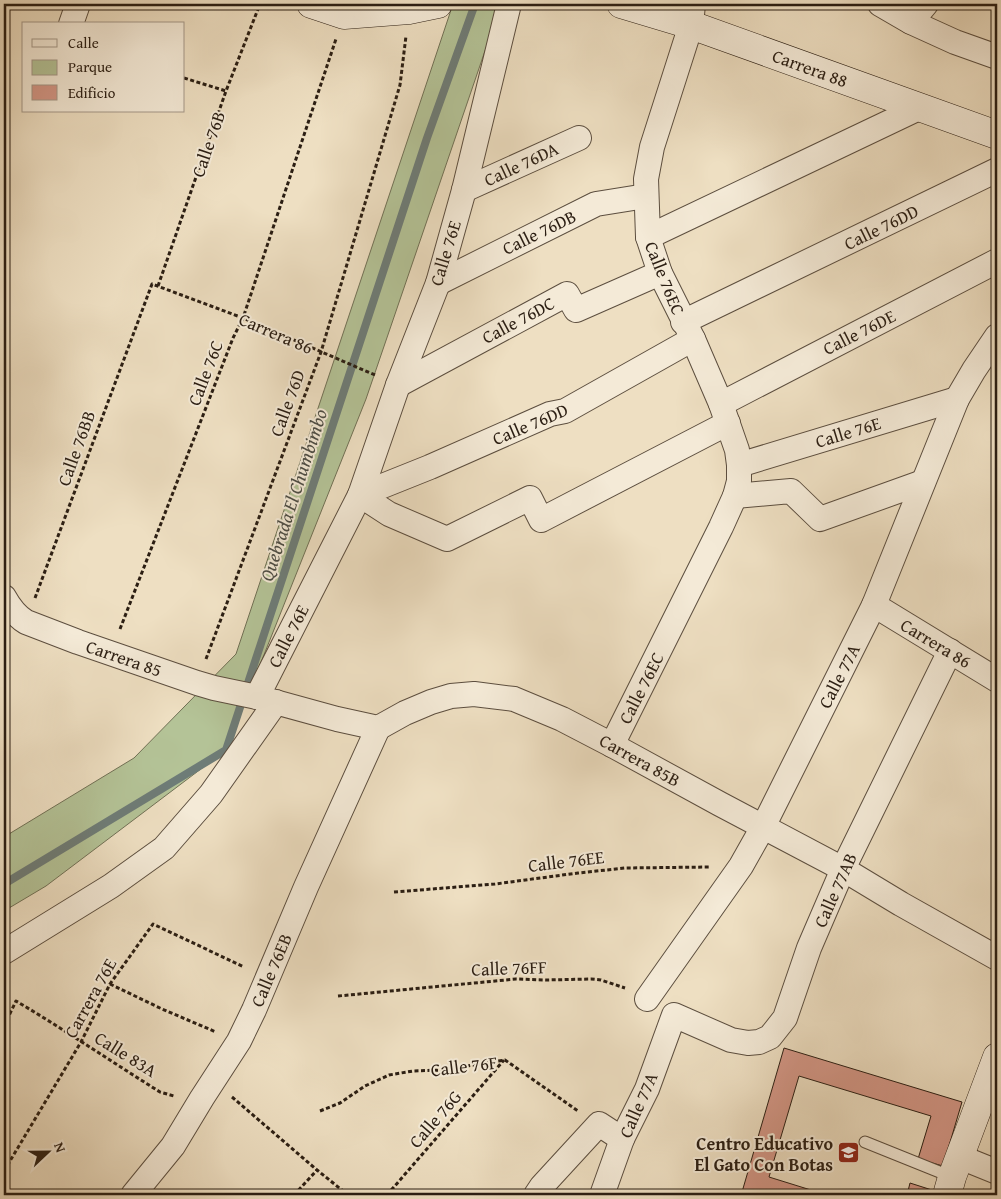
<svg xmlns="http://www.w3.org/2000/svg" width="1001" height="1199" font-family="'Gentium Book Plus',serif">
  <rect width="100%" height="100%" fill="#eedfc2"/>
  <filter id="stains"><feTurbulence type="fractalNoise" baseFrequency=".004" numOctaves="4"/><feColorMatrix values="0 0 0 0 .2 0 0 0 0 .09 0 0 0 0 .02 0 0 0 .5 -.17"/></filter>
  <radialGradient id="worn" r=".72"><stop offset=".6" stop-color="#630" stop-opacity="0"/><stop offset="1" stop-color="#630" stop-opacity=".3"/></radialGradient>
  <!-- green -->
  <path fill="#b4c397" stroke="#707055" d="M453,4H501L366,399L226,750L46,886L4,911V837L134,758L236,654Z"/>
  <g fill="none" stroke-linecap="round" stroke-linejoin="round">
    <!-- stream -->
    <path stroke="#6e7c77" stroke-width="8" d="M4,884L226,750L427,138L475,4"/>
  </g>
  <!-- building -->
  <g fill="#d49787" stroke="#2b1e13">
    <path d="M784,1048L962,1102L943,1166L918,1159L931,1116L799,1076L769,1177L827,1195H753L742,1192Z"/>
    <path d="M910,1183L935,1191L933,1195H907Z"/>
  </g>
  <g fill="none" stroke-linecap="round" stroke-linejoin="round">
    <defs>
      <path id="lane" d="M865,1142L952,1177"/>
      <g id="street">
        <path d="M880,4L911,22L955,42L997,57"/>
        <path d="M911,22L926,4"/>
        <path d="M71,24L78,4"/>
        <path d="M464,190L579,138"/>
        <path d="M648,237L919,108"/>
        <path d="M438,283L596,204L646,196"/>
        <path d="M683,322L997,170"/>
        <path d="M398,385L567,294L576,310L660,273"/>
        <path d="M721,404L997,261"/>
        <path d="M739,465L957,399"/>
        <path d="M360,495L389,514L447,539L530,498L541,520L728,423"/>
        <path d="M360,495L430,467L550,414L565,411L693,339"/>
        <path d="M735,496L791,491L820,519L923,482"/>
        <path d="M4,597C10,608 16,616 26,622L78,642L197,683L214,688L257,697L337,719L378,728L405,713L431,702L451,696L474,694L514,699L562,719L612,745L720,804L843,869L901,904L997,958"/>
        <path d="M874,605L997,680"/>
        <path d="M257,697L360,495L398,385L438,283L464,190L509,4"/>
        <path d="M612,745L721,527L735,496L739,481V465L737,450L721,404L693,339L660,273L648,237L646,179L652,147L691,25L693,4"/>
        <path d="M4,952L111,886L164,848L211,794L276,702"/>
        <path d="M647,999L741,866L763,827L874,605L957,399L974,370L997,336"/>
        <path d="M960,1157L997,1172"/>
        <path d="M133,1195L173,1146L202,1098L239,1041L254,1010L306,887L378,728"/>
        <path d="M536,1195L542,1186L599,1124L622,1139"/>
        <path d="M602,1195L622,1139L647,1089L674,1015L731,1040L748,1043L759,1042L770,1037L785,1018L809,948L843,869L950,651"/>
      </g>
      <g id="secondary">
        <path d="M311,4L344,15L409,10L438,4"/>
        <path d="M621,4L691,25L997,135"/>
        <path d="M947,1195L952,1177L997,1057"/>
      </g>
    </defs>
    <!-- lane casing -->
    <use href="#lane" stroke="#5c4e3f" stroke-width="13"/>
    <!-- street casing -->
    <use href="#street" stroke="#5c4e3f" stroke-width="26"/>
    <!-- secondary casing -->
    <use href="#secondary" stroke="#2b1e13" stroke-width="29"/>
    <!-- path -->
    <g stroke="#2b1e13" stroke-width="3" stroke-dasharray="4 2.5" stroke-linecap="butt">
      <path d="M184,78L226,91"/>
      <path d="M158,286L226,91L260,4"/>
      <path d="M35,598L152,284L243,318L375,375"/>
      <path d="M120,629L233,338L243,318L336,39"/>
      <path d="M206,659L321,352L400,85L406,36"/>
      <path d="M394,892L495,884L578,873L625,868L710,867"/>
      <path d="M110,984L162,1009L216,1032"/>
      <path d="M338,996L516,979L546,980L591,979L601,980L625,988"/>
      <path d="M4,1026L16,1001C65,1030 112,1062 160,1092L174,1096"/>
      <path d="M232,1097L317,1170L348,1195"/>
      <path d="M320,1111L340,1103L365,1086L389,1075L413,1071L442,1070L505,1060L578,1111"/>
      <path d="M4,1171L81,1042L110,984L153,924L244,967"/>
      <path d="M294,1195L317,1170"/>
      <path d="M387,1195L504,1060"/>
    </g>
    <!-- lane -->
    <use href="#lane" stroke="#f4ead7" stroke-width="11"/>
    <!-- street -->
    <use href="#street" stroke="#f4ead7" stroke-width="24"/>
    <!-- secondary -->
    <use href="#secondary" stroke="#f4ead7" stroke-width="28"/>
  </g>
  <!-- icons -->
  <defs>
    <symbol id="school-square" viewBox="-11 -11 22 22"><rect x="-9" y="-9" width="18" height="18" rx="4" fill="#8f2418" stroke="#f4ead7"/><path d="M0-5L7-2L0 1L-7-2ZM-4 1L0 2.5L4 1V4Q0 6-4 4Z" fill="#fff"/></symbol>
  </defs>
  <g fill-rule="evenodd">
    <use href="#school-square" x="836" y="1140" width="25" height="25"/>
  </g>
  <g text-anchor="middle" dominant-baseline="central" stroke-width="4" stroke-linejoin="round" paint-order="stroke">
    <!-- street labels -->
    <g font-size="18" fill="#2b1e13" stroke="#f4ead7">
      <text transform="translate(810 68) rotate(20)">Carrera 88</text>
      <text transform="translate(208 144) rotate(-71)">Calle 76B</text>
      <text transform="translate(521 164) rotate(-25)">Calle 76DA</text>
      <text transform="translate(881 227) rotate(-26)">Calle 76DD</text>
      <text transform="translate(539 232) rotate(-26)">Calle 76DB</text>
      <text transform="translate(445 253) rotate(-73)">Calle 76E</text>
      <text transform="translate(665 278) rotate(68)">Calle 76EC</text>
      <text transform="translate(518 320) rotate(-28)">Calle 76DC</text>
      <text transform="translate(859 332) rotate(-27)">Calle 76DE</text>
      <text transform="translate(276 333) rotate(23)">Carrera 86</text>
      <text transform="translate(205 373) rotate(-69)">Calle 76C</text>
      <text transform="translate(287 403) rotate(-70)">Calle 76D</text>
      <text transform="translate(530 424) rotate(-23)">Calle 76DD</text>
      <text transform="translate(848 432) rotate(-17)">Calle 76E</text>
      <text transform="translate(76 448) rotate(-70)">Calle 76BB</text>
      <text transform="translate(288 636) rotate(-63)">Calle 76E</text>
      <text transform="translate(936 643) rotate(31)">Carrera 86</text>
      <text transform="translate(124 658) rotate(19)">Carrera 85</text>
      <text transform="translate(839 676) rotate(-63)">Calle 77A</text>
      <text transform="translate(641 688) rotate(-63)">Calle 76EC</text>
      <text transform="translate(640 760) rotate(29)">Carrera 85B</text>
      <text transform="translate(566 861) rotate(-7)">Calle 76EE</text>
      <text transform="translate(835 890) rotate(-66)">Calle 77AB</text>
      <text transform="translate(509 968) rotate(-2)">Calle 76FF</text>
      <text transform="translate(271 970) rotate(-67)">Calle 76EB</text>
      <text transform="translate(90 998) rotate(-61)">Carrera 76E</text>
      <text transform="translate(126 1054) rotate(32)">Calle 83A</text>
      <text transform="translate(464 1066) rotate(-7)">Calle 76F</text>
      <text transform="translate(638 1105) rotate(-66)">Calle 77A</text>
      <text transform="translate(435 1119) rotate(-49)">Calle 76G</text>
    </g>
    <!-- poi labels -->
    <g font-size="18" font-weight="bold" fill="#2b1e13" stroke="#f4ead7" text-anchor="end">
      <text x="833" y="1143">Centro Educativo<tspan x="833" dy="21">El Gato Con Botas</tspan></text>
    </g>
    <!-- water labels -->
    <g font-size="19" font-style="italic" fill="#4d4d45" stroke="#f4ead7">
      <text transform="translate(293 495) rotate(-72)">Quebrada El Chumbimbo</text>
    </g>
  </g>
  <!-- margin -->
  <rect width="1001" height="1199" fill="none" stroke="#eedfc2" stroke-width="20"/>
  <rect x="5" y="5" width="991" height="1189" fill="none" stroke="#2b1e13" stroke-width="2.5"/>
  <rect x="10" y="10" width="981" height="1179" fill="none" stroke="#2b1e13"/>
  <!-- legend -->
  <rect x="22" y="22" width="162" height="90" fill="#f4ead7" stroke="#a49889"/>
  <rect x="32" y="39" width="25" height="8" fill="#f4ead7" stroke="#a49889"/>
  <text x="68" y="48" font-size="15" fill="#2b1e13">Calle</text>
  <rect x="32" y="60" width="25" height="15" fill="#b4c397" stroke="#a49889"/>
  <text x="68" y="72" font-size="15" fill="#2b1e13">Parque</text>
  <rect x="32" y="85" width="25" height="15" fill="#d49787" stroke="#a49889"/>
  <text x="68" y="98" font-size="15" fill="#2b1e13">Edificio</text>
  <!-- north arrow -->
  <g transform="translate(48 1152) rotate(68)" stroke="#f4ead7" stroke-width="4" paint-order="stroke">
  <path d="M0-4L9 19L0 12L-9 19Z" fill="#2b1e13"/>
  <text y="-8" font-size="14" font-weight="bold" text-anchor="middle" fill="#2b1e13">N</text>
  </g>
  <rect width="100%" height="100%" filter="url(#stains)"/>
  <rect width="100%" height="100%" fill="url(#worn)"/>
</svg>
